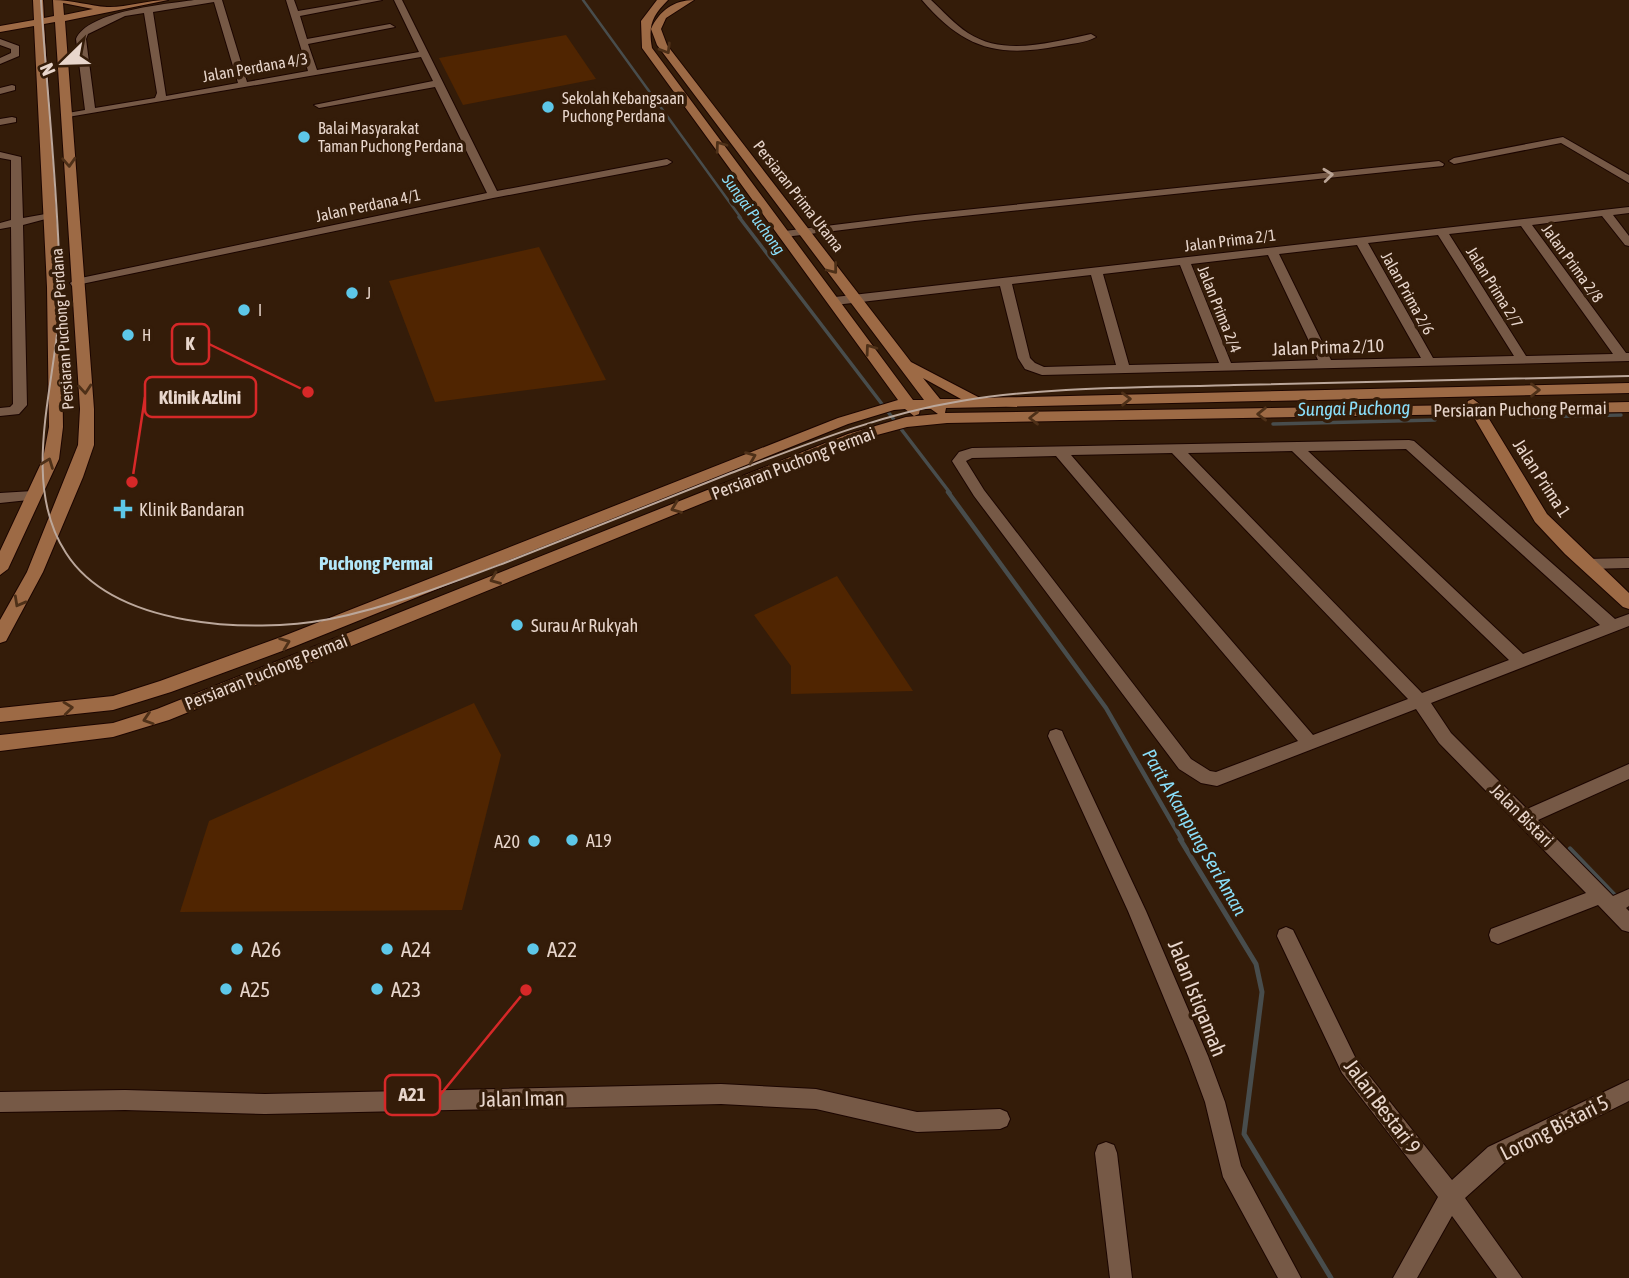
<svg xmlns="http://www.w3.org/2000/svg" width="1629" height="1278" font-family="'Asap Condensed',sans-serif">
  <rect width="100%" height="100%" fill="#341c09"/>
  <!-- green -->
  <g fill="#502501">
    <path d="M566,35L596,79L463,105L439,58Z"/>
    <path d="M539,247L606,380L435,402L389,281Z"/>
    <path d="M837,576L913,691L791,694V666L754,615Z"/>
    <path d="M474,703L501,755L462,910L180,912L209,821Z"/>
  </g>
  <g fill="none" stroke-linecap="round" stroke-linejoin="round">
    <!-- stream-far3 -->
    <path stroke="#484d4d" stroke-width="2.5" d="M583,0L741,218"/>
    <!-- stream-far2 -->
    <g stroke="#484d4d" stroke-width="3.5">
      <path d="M739,217L950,493"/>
      <path d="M1530,417L1621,415"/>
      <path d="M1273,424L1435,420"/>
    </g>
    <!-- stream-far1 -->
    <path stroke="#484d4d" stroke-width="4.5" d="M948,492L1106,708L1182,840"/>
    <!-- stream -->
    <g stroke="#484d4d" stroke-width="5">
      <path d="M1180,839L1256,964L1262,992L1244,1134L1331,1278"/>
      <path d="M1570,849L1618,899"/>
    </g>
    <defs>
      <g id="street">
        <path d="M194,0H222L247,82L308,71L286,0H294L298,11L362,0H382L300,16L307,39L390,24L395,27L308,44L317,70L419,52L394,0H402L497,191L667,159L672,162L667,165L493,198L72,286L70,283L76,279L487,193L435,87L319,108L314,105L433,81L421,57L62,118V114L85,110L76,39C88,11 166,4 194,0ZM214,2L238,83L166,96L153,12ZM144,13L157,93L155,98L95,108L86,39L88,34L125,16Z"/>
        <path d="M922,0H931C943,11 954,24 968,33C1005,57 1051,42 1091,34L1096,37C1086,43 1070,44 1059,46C997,58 963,48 922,0Z"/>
        <path d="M0,39L19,46V56L0,64V58L11,53V49L0,45Z"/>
        <path d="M12,85L15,86V90L0,94V88Z"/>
        <path d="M12,117L16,118V122L0,125V119Z"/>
        <path d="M1563,137L1629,175V183L1561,143L1454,164L1449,161L1454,158Z"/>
        <path d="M0,152L21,157L23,218L51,213L57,216L23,225L27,405L19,414L0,416V408L10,407L13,404L11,227L0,229V223L11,220V160L0,158Z"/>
        <path d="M1439,161L1444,164L1443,166L915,221L785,237L779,234L785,231L915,215Z"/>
        <path d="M1629,207V213L1613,215L1629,236V246L1625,245L1602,216L1532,225L1626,353H1629V361L1042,375L1025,369L1018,358L1000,286L835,305L829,301L835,297ZM1521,226L1613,354L1526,356L1449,234ZM1438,235L1514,356L1433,358L1368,243ZM1357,245L1421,358L1331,360L1279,254ZM1268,255L1318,360L1231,363L1191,264ZM1180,265L1219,363L1129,365L1103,274ZM1091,275L1116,365L1044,367L1035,363L1030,358L1012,284Z"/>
        <path d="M1409,440L1414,441L1615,619L1629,614V626L1431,703L1451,733L1527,809L1629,764V779L1538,820L1613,896L1629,889V906L1626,908L1629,911V932L1622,930L1598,905L1498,944L1491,941L1489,935L1491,929L1586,893L1439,743L1416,709L1217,786L1201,783L1179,769L974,496L952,461L959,452L972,448ZM1406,449L1600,625L1523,654L1308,451ZM1292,451L1509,660L1422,693L1188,453ZM1172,453L1408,699L1313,735L1071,455ZM1056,456L1298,741L1216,772L1210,771L1191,759L984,490L966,461L972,458Z"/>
        <path d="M33,491L38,493L40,496L38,499L0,503V493Z"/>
        <path d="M1629,558V568L1586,569L1579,564L1586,559Z"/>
        <path d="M1056,729L1062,731L1064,736L1146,911L1208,1056L1225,1102L1241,1166L1301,1278H1278L1223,1177L1205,1102L1188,1056L1128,911L1048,736L1050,731Z"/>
        <path d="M1286,927L1293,930L1356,1059L1452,1180L1488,1147L1629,1080V1101L1504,1163L1465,1198L1522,1278H1497L1452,1216L1417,1278H1393L1438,1197L1342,1073L1277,936L1279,930Z"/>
        <path d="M721,1084L816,1089L917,1112L1000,1109L1007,1112L1010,1119L1007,1126L1000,1129L917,1132L816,1109L721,1104L265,1114L125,1110L0,1112V1092L125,1090L265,1094Z"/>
        <path d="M1106,1142L1114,1145L1117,1153L1132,1278H1110L1095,1153L1098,1145Z"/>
      </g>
      <g id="secondary">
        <path d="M33,0H43L44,18L54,16L53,0C73,0 90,6 107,7C124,8 148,0 168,0L65,21L94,409V445L83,477L43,572L6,641L0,643V620L27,572L78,445L80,409L55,22L44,24L61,287L63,427L59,459L8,569L0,575V551L43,459L49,427L47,287L34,26L0,32V26L34,20ZM63,3L93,9L64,15Z"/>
        <path d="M657,0H668C652,16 648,25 652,48L913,400H924L657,45L651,29C659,11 674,0 694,0L666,18L661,29L667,45L911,362L980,398L1629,383V393L946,408L945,413L1466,405L1468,401L1473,399L1481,405L1629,402V412L1486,414L1547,514L1629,593V609L1623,607L1565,554L1535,522L1472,414L947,423L907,427L858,440L169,720L113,737L0,751V735L113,723L157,709L848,434L906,417L938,414L931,409H920L919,414L914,416L905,409L894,410L848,424L293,647L171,692L113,710L0,722V708L113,696L160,681L281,637L838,418L898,400L642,48L641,21ZM923,378L961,399H940Z"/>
      </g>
    </defs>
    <!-- street casing -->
    <use href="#street" stroke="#1b0500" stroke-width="2"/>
    <!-- secondary casing -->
    <use href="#secondary" stroke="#1b0500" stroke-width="2"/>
    <!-- street -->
    <use href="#street" fill="#765946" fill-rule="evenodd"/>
    <!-- secondary -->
    <use href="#secondary" fill="#9d6a45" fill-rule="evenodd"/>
    <!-- tram -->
    <path stroke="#bba79b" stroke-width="2" d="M41,0C47,95 58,190 60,285C62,369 16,477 66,553C114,628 251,634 330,619C390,607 449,584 507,562C582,532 657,503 731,473C807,444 881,414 961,401C1051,386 1143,388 1234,385C1366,382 1497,379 1629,376"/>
  </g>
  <!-- one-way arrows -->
  <defs><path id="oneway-chevron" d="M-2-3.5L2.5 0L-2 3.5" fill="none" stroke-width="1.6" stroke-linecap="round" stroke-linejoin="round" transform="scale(1.75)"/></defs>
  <g stroke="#4e3018">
    <use href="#oneway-chevron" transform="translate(666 49) rotate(58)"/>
    <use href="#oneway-chevron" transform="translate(720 146) rotate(-126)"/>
    <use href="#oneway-chevron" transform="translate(69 162) rotate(87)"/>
    <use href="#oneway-chevron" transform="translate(833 269) rotate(52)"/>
    <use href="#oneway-chevron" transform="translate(870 349) rotate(-126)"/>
    <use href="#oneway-chevron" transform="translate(85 389) rotate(85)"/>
    <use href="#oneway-chevron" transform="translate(1535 390) rotate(-1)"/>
    <use href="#oneway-chevron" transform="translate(1126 399) rotate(-1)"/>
    <use href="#oneway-chevron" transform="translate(1262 414) rotate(179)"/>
    <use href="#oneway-chevron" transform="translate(1034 418) rotate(180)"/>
    <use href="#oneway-chevron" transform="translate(751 457) rotate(-22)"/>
    <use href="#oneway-chevron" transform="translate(48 463) rotate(-69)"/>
    <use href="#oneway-chevron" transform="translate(676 508) rotate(159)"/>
    <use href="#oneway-chevron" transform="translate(495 579) rotate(158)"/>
    <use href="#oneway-chevron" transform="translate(19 602) rotate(119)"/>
    <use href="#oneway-chevron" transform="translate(285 643) rotate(-21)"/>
    <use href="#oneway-chevron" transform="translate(68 708) rotate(-6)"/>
    <use href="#oneway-chevron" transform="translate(148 719) rotate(162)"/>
  </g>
  <use stroke="#baa496" href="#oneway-chevron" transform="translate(1328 175) rotate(-6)"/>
  <!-- markers -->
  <g fill="#5dc7e8" stroke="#341c09" stroke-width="2.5">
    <circle cx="548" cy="107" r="7"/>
    <circle cx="304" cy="137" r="7"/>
    <circle cx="352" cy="293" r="7"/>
    <circle cx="244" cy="310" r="7"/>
    <circle cx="128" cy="335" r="7"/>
    <path d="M119.5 498.5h7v7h7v7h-7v7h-7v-7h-7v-7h7z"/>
    <circle cx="517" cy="625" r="7"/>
    <circle cx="572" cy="840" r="7"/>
    <circle cx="534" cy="841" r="7"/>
    <circle cx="237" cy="949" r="7"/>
    <circle cx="387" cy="949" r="7"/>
    <circle cx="533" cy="949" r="7"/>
    <circle cx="226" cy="989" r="7"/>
    <circle cx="377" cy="989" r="7"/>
  </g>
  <g text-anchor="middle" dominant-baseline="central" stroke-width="7" stroke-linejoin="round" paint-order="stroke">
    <!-- far-street labels -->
    <g font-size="16" fill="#e8d6cc" stroke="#341c09">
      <text transform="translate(255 67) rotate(-10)">Jalan Perdana 4/3</text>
      <text transform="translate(799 196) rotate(52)">Persiaran Prima Utama</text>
      <text transform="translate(368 205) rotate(-12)">Jalan Perdana 4/1</text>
      <text transform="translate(1230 240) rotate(-7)">Jalan Prima 2/1</text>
      <text transform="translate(1573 263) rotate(54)">Jalan Prima 2/8</text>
      <text transform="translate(1495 287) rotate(58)">Jalan Prima 2/7</text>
      <text transform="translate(1408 293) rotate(61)">Jalan Prima 2/6</text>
      <text transform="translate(1220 309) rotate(68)">Jalan Prima 2/4</text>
      <text transform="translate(62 329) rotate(-94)">Persiaran Puchong Perdana</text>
    </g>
    <!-- far-poi labels -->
    <g font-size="16" fill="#e8d6cc" stroke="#341c09" text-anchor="start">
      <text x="562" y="98">Sekolah Kebangsaan<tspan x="562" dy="18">Puchong Perdana</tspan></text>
      <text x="318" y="128">Balai Masyarakat<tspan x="318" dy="18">Taman Puchong Perdana</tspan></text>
      <text x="366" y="293">J</text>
      <text x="258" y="310">I</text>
      <text x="142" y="335">H</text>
    </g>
    <!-- far-water labels -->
    <g font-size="16" font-style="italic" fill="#89ddf8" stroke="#341c09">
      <text transform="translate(754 214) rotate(54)">Sungai Puchong</text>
    </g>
    <!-- street labels -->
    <g font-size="18" fill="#e8d6cc" stroke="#341c09">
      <text transform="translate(1328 347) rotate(-2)">Jalan Prima 2/10</text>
      <text transform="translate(1520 409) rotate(-1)">Persiaran Puchong Permai</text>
      <text transform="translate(793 463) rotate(-21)">Persiaran Puchong Permai</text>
      <text transform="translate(1542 478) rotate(57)">Jalan Prima 1</text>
      <text transform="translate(266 672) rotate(-22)">Persiaran Puchong Permai</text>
      <text transform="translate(1522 815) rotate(45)">Jalan Bistari</text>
    </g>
    <!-- poi labels -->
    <g font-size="18" fill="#e8d6cc" stroke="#341c09" text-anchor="start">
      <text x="139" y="509">Klinik Bandaran</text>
      <text x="531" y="625">Surau Ar Rukyah</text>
      <text x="586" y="840">A19</text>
      <text x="520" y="841" text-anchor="end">A20</text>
    </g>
    <!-- water labels -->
    <g font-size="19" font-style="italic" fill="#89ddf8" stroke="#341c09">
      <text transform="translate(1354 408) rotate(-1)">Sungai Puchong</text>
      <text transform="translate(1195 832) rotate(60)">Parit A Kampung Seri Aman</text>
    </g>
    <!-- neighbourhood labels -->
    <g font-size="19" font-weight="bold" fill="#b2e7f9" stroke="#341c09">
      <text x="376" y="563">Puchong Permai</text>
    </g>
    <!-- near-poi labels -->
    <g font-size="21" fill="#e8d6cc" stroke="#341c09" text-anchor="start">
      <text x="251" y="949">A26</text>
      <text x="401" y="949">A24</text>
      <text x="547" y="949">A22</text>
      <text x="240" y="989">A25</text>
      <text x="391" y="989">A23</text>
    </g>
    <!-- near-street labels -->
    <g font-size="21" fill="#e8d6cc" stroke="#341c09">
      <text transform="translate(1198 998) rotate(68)">Jalan Istiqamah</text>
      <text transform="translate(522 1098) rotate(-1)">Jalan Iman</text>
      <text transform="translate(1383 1106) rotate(53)">Jalan Bestari 9</text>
      <text transform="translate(1554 1127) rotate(-27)">Lorong Bistari 5</text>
    </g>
  </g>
  <!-- callouts -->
  <path fill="none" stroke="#d62828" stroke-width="2.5" d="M308 392L209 344M132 482L145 397M526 990L440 1095"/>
  <g fill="#d62828" stroke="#341c09" stroke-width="2.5">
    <circle cx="308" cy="392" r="7"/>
    <circle cx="132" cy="482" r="7"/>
    <circle cx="526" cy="990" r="7"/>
  </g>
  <g fill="#341c09" stroke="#d62828" stroke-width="2.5">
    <rect x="172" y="324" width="37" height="40" rx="7"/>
    <rect x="145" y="377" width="111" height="40" rx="7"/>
    <rect x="385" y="1075" width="55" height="40" rx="7"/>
  </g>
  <g font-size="19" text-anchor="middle" font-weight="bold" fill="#e8d6cc">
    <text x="190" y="350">K</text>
    <text x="200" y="404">Klinik Azlini</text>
    <text x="412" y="1101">A21</text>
  </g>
  <!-- north arrow -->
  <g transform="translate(63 63) rotate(247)" stroke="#341c09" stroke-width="5" paint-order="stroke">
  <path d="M0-5L12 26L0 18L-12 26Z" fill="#e8d6cc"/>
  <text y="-10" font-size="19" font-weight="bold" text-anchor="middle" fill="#e8d6cc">N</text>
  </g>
</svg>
